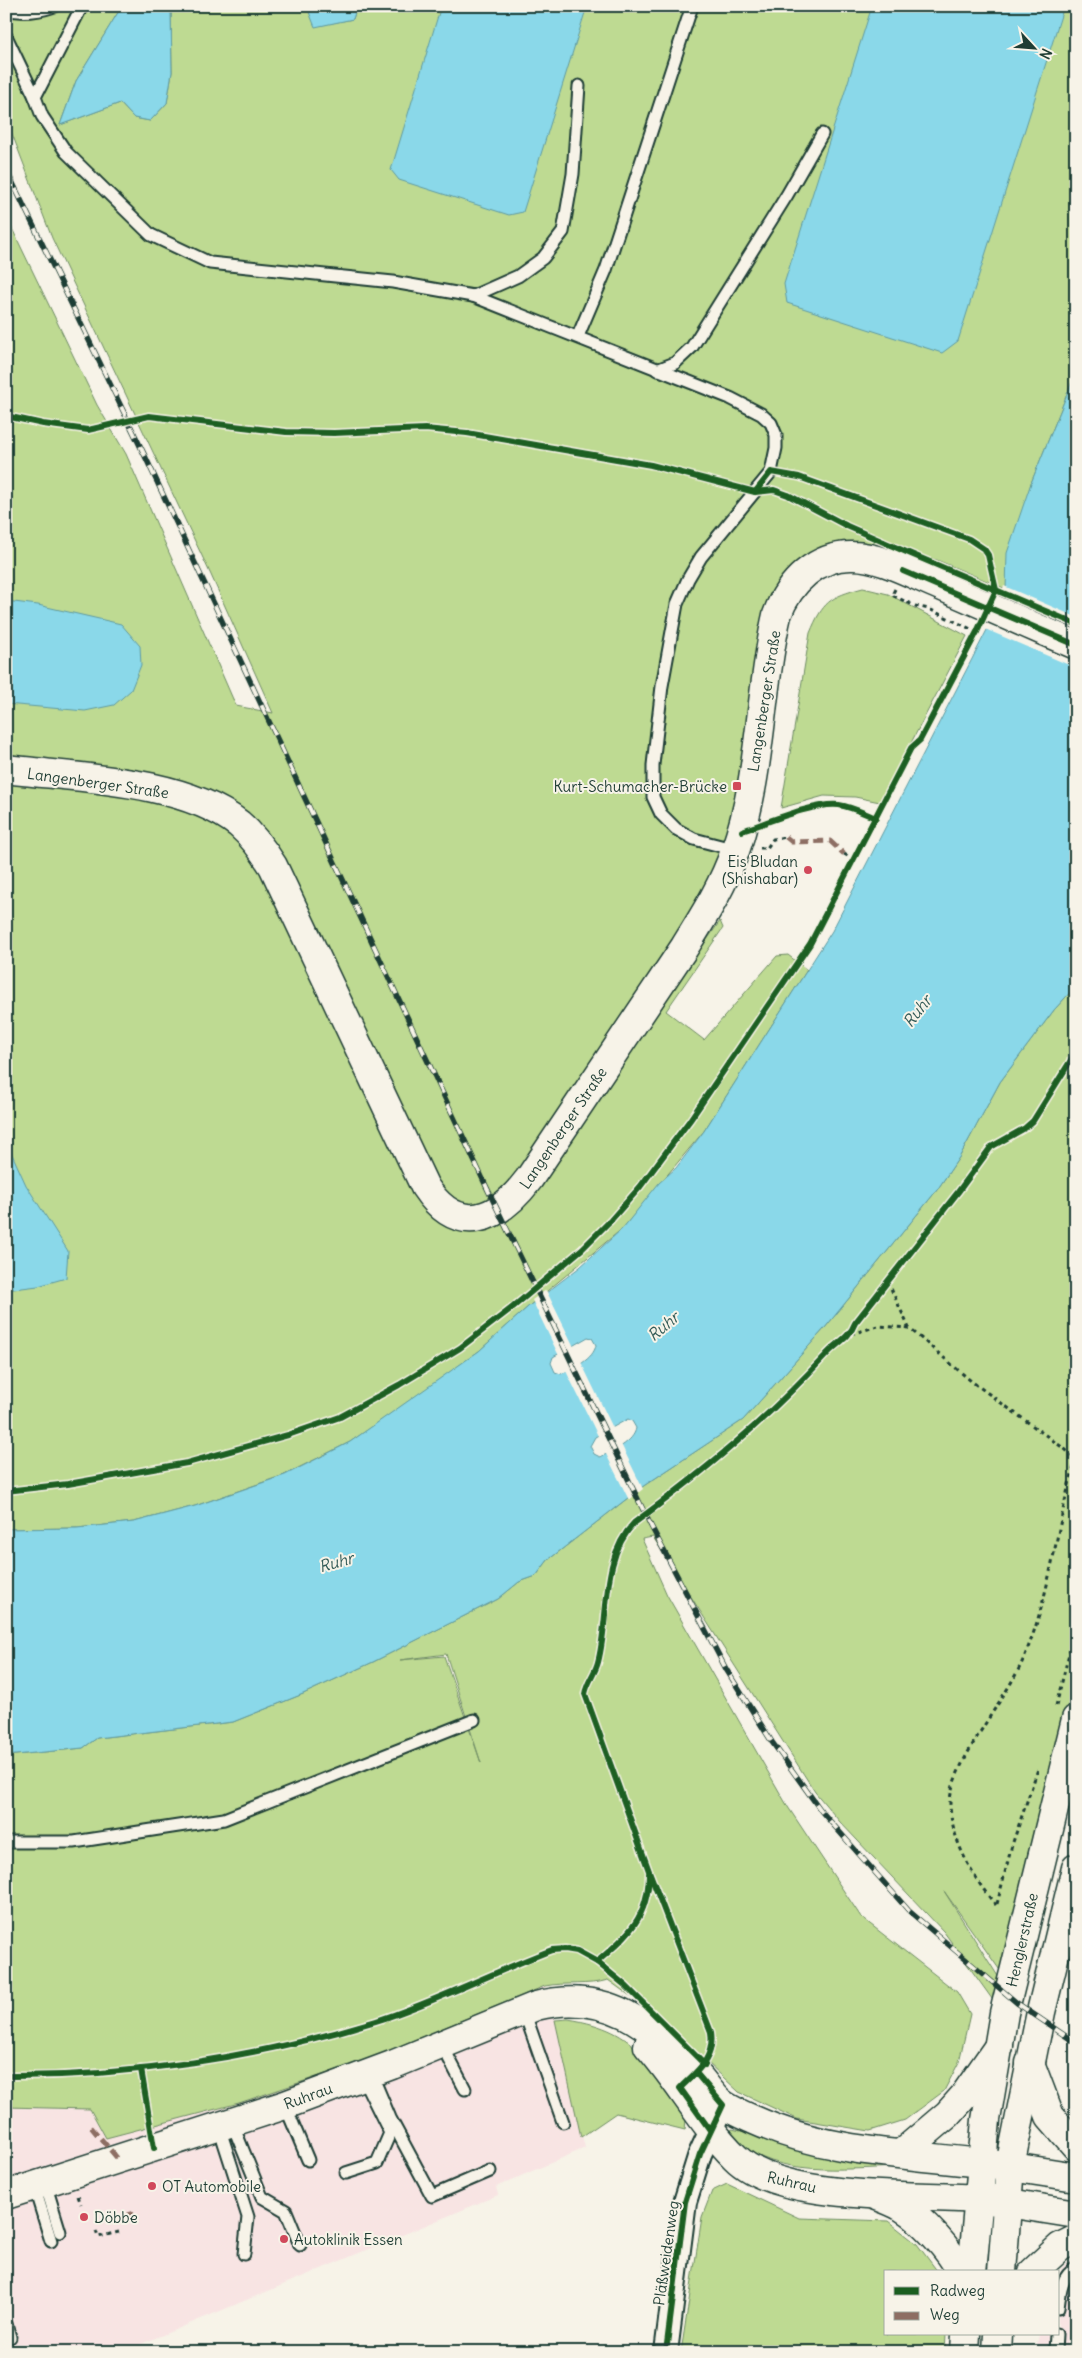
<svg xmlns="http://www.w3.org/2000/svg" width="1082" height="2358" font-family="Delius,sans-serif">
  <rect width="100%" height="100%" fill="#f7f3e8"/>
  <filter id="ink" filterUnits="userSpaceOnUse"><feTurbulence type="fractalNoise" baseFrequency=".02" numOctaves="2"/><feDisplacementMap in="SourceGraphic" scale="10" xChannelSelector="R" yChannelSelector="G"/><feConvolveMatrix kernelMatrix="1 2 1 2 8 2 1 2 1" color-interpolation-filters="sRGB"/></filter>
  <g filter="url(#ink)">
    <!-- built -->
    <g fill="#f8e4e3">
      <path d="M545,1986L555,2020L585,2148L496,2187L498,2195L122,2352H6V2107L90,2109L106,2138L239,2103L361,2062Z"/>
      <path d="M1076,2259V2352H1036L1039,2334H1058V2276L1064,2265Z"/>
    </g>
    <!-- green -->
    <g fill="#beda92" stroke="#6e8c63" fill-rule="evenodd">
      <path d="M6,6H122L76,81L60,125L120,103L134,118L150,121L167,103L172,72L171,11L174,6H307L316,26L353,19L357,6H1076V372L1031,483L1006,589L937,560L862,543L823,548L790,568L769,601L737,819L700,905L553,1132L494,1201L520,1210L720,921L723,928L666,1011L704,1040L777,956L788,955L807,970L704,1131L623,1228L529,1306L479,1351L424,1391L350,1442L284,1475L195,1506L134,1522L77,1528L6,1529V216L97,405L126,454L236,706L273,713L211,575L52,238L6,118Z"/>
      <path d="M863,588L888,594L967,636L880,802L855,797L824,796L781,808L810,633C823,602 829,597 863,588Z"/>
      <path d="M1076,986V1706L1004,1976L944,1891L1001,1981L995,2003L944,1932L840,1822L815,1792L653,1537L642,1539L667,1595L788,1807L861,1917L957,1992L970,2014L959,2062L944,2091L905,2120L870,2131L797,2119L739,2092L659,2017L608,1980C588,1986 566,1982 545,1986L361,2062L239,2103L106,2138L90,2109L6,2107V1756L83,1748L97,1738L233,1722L303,1694L373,1662L498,1599L519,1582L536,1576L548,1560L642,1487L743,1420L824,1329L937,1190L960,1156L1000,1082L1054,1010ZM446,1654L481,1763L444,1656L400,1660Z"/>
      <path d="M568,2019C643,2031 647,2064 686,2119L685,2130L616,2113L581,2137L555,2020Z"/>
      <path d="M732,2129L901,2167C855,2168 786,2177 747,2149C741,2145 736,2139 730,2134Z"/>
      <path d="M727,2184L799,2218L888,2221L917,2244L938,2272H886V2334H946L945,2352H681L702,2217L712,2191Z"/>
    </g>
    <!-- water -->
    <g fill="#8ad8e9" stroke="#5f9aa1" fill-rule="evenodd">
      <path d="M122,6H174L171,11L172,72L167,103L150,121L134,118L120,103L60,125L76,81Z"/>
      <path d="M357,6L353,19L315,27L307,7Z"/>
      <path d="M441,6H587L523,212L509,215L399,180L391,170Z"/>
      <path d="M872,6H1064L958,341L942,353L787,303L784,284Z"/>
      <path d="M1076,372V986L1054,1010L1000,1082L960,1156L937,1190L824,1329L743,1420L642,1487L548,1560L536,1576L519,1582L498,1599L373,1662L303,1694L233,1722L97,1738L83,1748L6,1756V1529L77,1528L134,1522L195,1506L285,1475L350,1442L479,1351L529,1306L580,1267L623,1228L659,1183L676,1168L704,1131L832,931L988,628L1006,589L1007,553L1031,483ZM588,1337L592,1338L596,1345C594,1359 573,1369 561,1374L555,1372L551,1363L553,1357ZM628,1419L632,1421L636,1428C634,1442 612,1452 600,1457L594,1454L590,1446L595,1437Z"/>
      <path d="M6,601L38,605L121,624L140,646L141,665L131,690L114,705L85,711L6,704Z"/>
      <path d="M6,1141L26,1185L68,1251L66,1278L38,1286L6,1290Z"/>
    </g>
    <!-- pier -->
    <g fill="#f7f3e8">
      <path d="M1004,586L1076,617V668L985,629Z"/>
      <path d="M546,1290L574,1347L559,1356L532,1300Z"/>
      <path d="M580,1360L614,1430L599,1438L565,1369Z"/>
      <path d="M620,1442L643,1489L629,1500L605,1452Z"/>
    </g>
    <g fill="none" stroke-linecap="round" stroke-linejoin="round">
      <defs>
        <g id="service">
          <path d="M6,9C22,14 40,11 55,6"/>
          <path d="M6,36L35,97L82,6"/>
          <path d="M35,97L42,116L66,152L151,235L210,263L393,282L473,296L730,398L761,414L771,423L776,435V448L771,472L701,557L688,579L677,604L662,686L653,765V797L661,814L676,829L694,839L736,850"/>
          <path d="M473,296L518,276L543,258L563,232L573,174L579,86"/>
          <path d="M578,336L606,270L692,6"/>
          <path d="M657,370L675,363L692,347L787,195L822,134"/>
          <path d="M6,1842H74L224,1819L474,1720"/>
          <path d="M524,2011L563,2122"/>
          <path d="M442,2045L465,2089"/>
          <path d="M371,2073L390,2118L432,2196L490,2171"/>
          <path d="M285,2105L308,2160"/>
          <path d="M232,2123L262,2197L286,2211L300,2245"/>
          <path d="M219,2127L248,2217L244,2254"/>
          <path d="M346,2173L377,2163L390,2133L362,2076"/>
          <path d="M45,2183L60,2232"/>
          <path d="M34,2186L51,2241"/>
          <path d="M1058,2308C1060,2292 1061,2277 1076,2268"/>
          <path d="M6,2324L10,2337L6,2339"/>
          <path d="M1055,2352L1056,2334"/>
        </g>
        <path id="minor" d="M666,2352L685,2202L700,2154L717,2117"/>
        <g id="tertiary">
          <path d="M648,2046C679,2081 701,2123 735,2157C779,2202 915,2194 978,2199"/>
          <path d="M902,2153L948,2114L964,2096L999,2046"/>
          <path d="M6,2195L285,2105L392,2065L536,2006C606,1988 652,2024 696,2074C705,2083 713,2098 724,2105C733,2111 745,2116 754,2120C825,2152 905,2154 981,2163"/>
          <path d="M877,2196C885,2199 895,2203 902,2207C922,2219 951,2251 961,2272"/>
        </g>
        <g id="secondary">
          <path d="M6,769C77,778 182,779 239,824C253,836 263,850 273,866L425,1187C459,1238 498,1220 529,1179L684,948C703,917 723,886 735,851C762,775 759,692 777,615C789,582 817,555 853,556C879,556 912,574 936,584C982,604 1029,625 1076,645"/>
          <path d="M1030,2063L1050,2116L1076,2146"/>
          <path d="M992,2164L1076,2177"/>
          <path d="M990,2200L1076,2214"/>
          <path d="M972,2272L986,2120L1004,2013L1076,1719"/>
          <path d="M1002,2272L1010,2166L1041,2012L1076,1868"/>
          <path d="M1033,2272L1060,2247L1076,2239"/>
          <path d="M965,2352L966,2334"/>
          <path d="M997,2352L998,2334"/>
        </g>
      </defs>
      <!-- service casing -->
      <use href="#service" stroke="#1f3d34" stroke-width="15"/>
      <!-- minor casing -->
      <use href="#minor" stroke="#1f3d34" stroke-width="26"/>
      <!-- tertiary casing -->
      <use href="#tertiary" stroke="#1f3d34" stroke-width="31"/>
      <!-- secondary casing -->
      <use href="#secondary" stroke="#1f3d34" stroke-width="31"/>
      <!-- path -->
      <g stroke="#1f3d34" stroke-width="3" stroke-dasharray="4 4" stroke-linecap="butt">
        <path d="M895,589L892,595L915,606L929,609L977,632"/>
        <path d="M760,848H767L773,839L786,837"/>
        <path d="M844,854L848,856"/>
        <path d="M851,1334L855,1323L888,1282L909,1328L971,1381L1066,1450L1075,1460"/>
        <path d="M851,1334L878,1326L909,1328"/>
        <path d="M1056,1706L1076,1625"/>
        <path d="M997,1904L1012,1845L1038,1769"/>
        <path d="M996,1905C973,1879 951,1839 950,1804C949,1766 1007,1698 1023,1660C1051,1596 1056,1525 1076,1459"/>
        <path d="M597,1962L630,1990"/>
        <path d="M78,2196L81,2204"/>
        <path d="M96,2231L98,2237L119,2232"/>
      </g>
      <!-- service -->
      <use href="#service" stroke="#f7f3e8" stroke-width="11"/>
      <!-- minor -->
      <use href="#minor" stroke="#f7f3e8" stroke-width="22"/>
      <!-- tertiary -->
      <use href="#tertiary" stroke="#f7f3e8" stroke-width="28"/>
      <!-- secondary -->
      <use href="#secondary" stroke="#f7f3e8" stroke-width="28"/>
      <defs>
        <path id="rail" d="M6,169L145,456L487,1188L651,1526L726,1669L772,1742L822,1812L909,1911L1017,2003L1076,2043"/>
      </defs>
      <!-- rail casing -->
      <use href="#rail" stroke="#1f3d34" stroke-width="5.5"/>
      <!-- rail -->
      <use href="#rail" stroke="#f7f3e8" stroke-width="4" stroke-dasharray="11" stroke-linecap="butt"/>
      <!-- quiet -->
      <g stroke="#8d6e63" stroke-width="5" stroke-dasharray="10 5" stroke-linecap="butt">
        <path d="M786,837L792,842L830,841L844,854"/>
        <path d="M91,2127L118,2159"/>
        <path d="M128,2215L134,2213"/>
      </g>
      <defs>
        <g id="cycleway">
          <path d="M6,416L43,424L88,430L149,416L286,432L334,433L425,429L467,433L651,465L755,492L774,490L788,495L847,526L911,554L1076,624"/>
          <path d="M903,571L1076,645"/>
          <path d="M742,831C766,823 815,802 839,805C852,807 864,813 876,818"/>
          <path d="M6,1491L68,1484L187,1463L288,1435L340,1417L399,1385L460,1348L513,1307L582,1249L611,1220L640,1187L690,1120L810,944L911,748L920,740L977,632L996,590L988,555L984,549L969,539L799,477L771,472L755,492"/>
          <path d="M597,1962C629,1934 648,1918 649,1874"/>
          <path d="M141,2069L154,2148"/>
          <path d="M6,2076C129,2077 259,2057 376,2021C436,2002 493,1972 552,1950L565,1949L577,1951L597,1962L626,1986L705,2065"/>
          <path d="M710,2130L680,2088C697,2071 715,2059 711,2032L649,1871L585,1694C587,1682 595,1674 598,1662C610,1617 600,1559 634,1523C705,1471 765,1421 825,1356C836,1343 849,1339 855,1323L958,1192L991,1147L1025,1128L1033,1121L1076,1052"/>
          <path d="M666,2352L685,2202L700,2154L723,2105L696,2073"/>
        </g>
      </defs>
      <!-- cycleway casing -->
      <use href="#cycleway" stroke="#f7f3e8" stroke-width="9"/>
      <!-- cycleway -->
      <use href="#cycleway" stroke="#1b5e20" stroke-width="6"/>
    </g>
  </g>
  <!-- markers -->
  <g fill="#d1495b" stroke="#f7f3e8" stroke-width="2">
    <rect x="732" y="781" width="10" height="10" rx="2.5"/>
    <circle cx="808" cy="870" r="5"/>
    <circle cx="152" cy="2186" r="5"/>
    <circle cx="84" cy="2217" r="5"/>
    <circle cx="284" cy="2239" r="5"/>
  </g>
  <g text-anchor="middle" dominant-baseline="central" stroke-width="4" stroke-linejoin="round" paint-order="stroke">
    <!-- street labels -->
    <g font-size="15" fill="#1f3d34" stroke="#f7f3e8">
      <text transform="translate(764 701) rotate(-81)">Langenberger Straße</text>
      <text transform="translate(98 783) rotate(8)">Langenberger Straße</text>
      <text transform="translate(563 1128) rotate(-56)">Langenberger Straße</text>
      <text transform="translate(1022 1940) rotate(-77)">Henglerstraße</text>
      <text transform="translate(308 2096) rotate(-20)">Ruhrau</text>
      <text transform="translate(792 2182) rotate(13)">Ruhrau</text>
      <text transform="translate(666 2253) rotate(-82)">Pläßweidenweg</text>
    </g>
    <!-- poi labels -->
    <g font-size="15" fill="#1f3d34" stroke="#f7f3e8" text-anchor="start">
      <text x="727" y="786" text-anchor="end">Kurt-Schumacher-Brücke</text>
      <text x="798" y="861" text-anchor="end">Eis Bludan<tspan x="798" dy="17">(Shishabar)</tspan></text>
      <text x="162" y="2186">OT Automobile</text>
      <text x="94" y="2217">Döbbe</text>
      <text x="294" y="2239">Autoklinik Essen</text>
    </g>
    <!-- water labels -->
    <g font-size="16" font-style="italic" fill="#345c58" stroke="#f7f3e8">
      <text transform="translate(917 1011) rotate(-52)">Ruhr</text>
      <text transform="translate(663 1326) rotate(-40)">Ruhr</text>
      <text transform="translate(336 1562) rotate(-16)">Ruhr</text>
    </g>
  </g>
  <!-- margin -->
  <rect width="1082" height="2358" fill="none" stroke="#f7f3e8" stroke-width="25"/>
  <rect x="12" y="12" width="1057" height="2333" fill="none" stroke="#1f3d34" stroke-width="2" filter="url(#ink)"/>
  <!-- legend -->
  <rect x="884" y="2270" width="175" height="65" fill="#f7f3e8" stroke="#a1aaa0"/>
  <rect x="894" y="2287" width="25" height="8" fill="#1b5e20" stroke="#a1aaa0"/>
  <text x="930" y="2296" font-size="15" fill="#1f3d34">Radweg</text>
  <rect x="894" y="2312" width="25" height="8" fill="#8d6e63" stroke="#a1aaa0"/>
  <text x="930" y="2320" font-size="15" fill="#1f3d34">Weg</text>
  <!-- north arrow -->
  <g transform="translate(1034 48) rotate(116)" stroke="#f7f3e8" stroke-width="4" paint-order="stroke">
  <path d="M0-4L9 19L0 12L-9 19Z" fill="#1f3d34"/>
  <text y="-8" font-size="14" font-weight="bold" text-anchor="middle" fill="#1f3d34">N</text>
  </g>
</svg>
